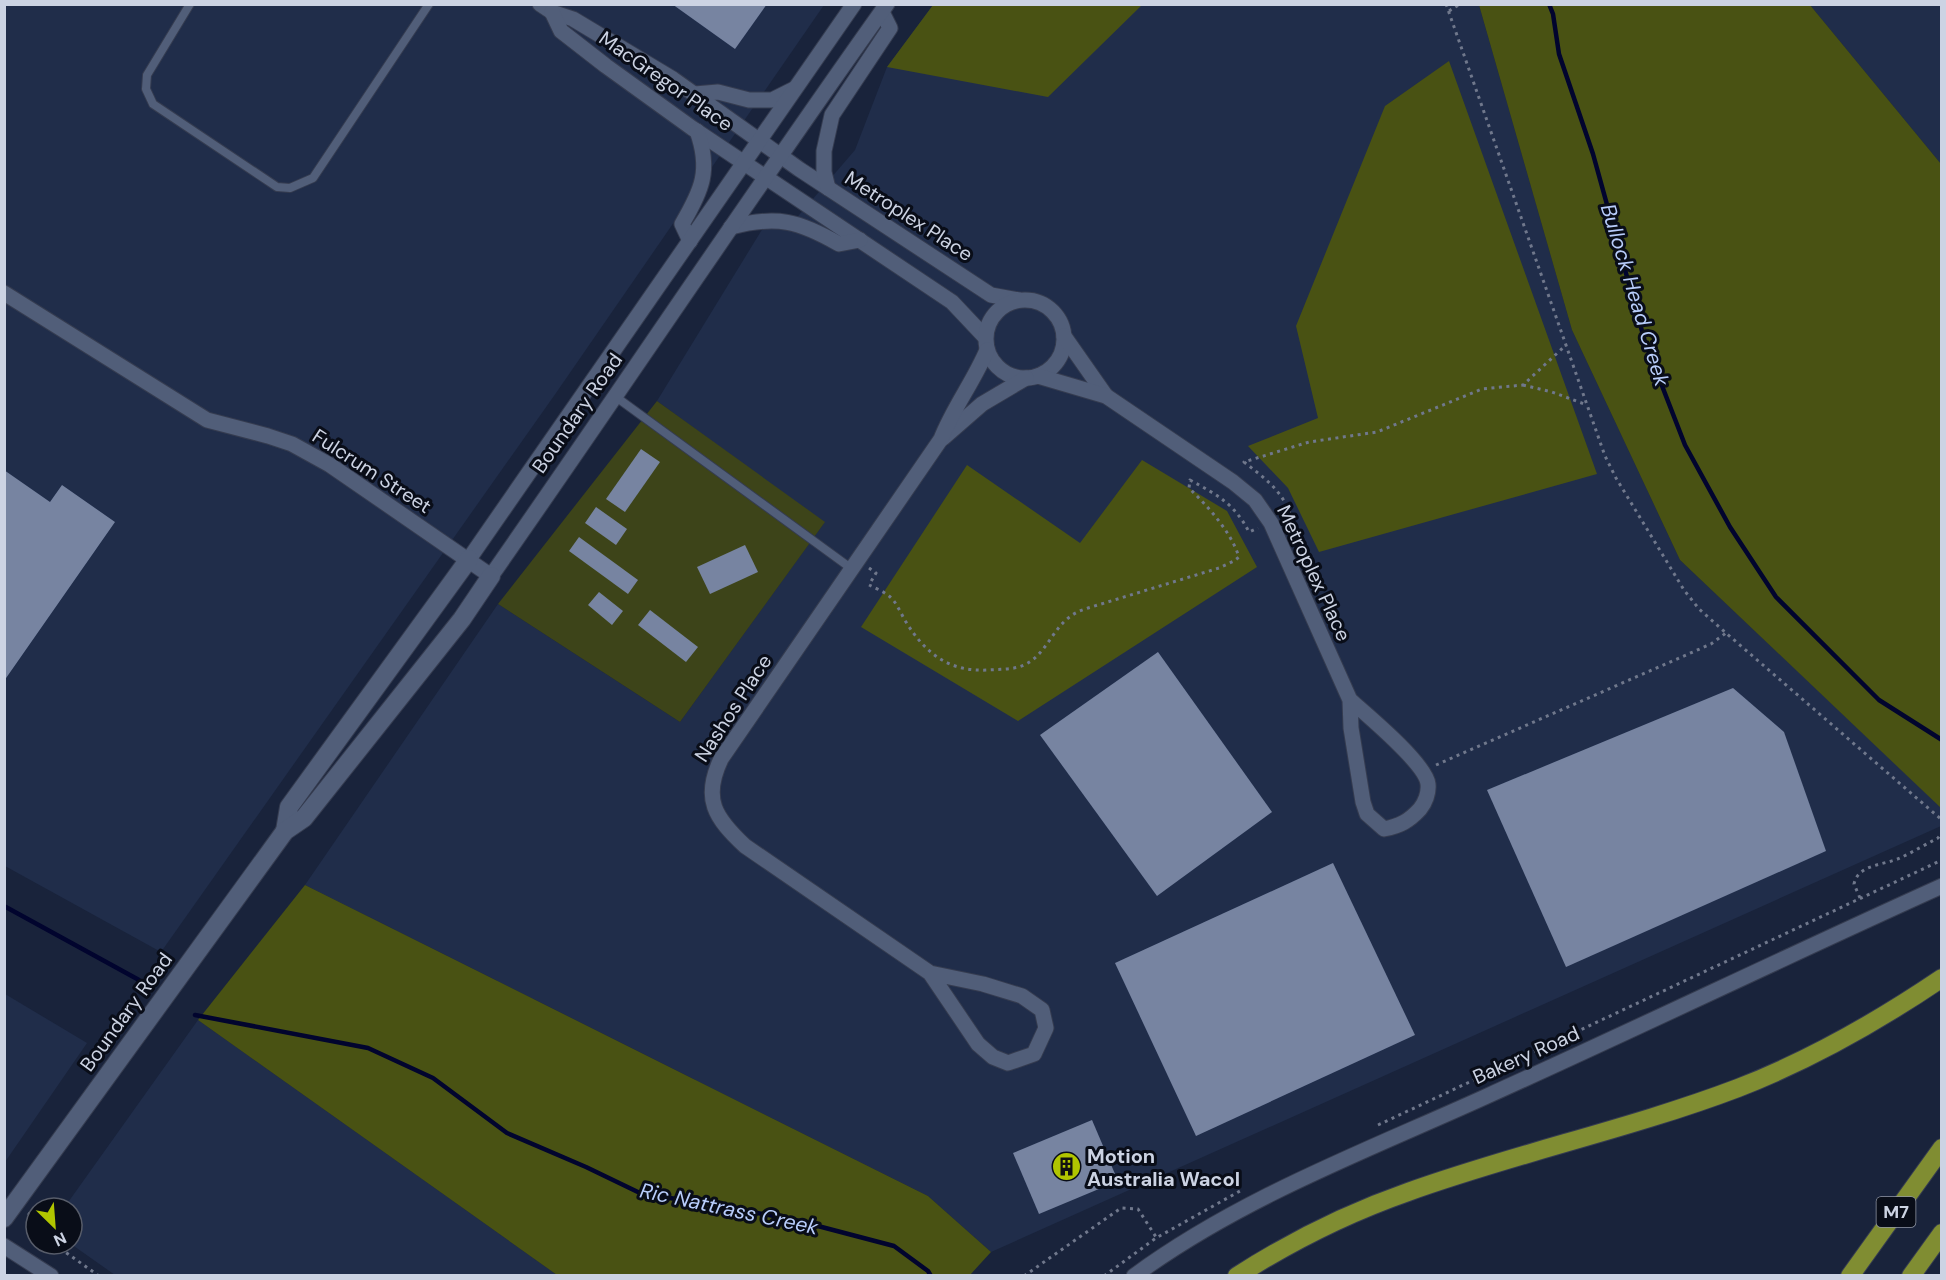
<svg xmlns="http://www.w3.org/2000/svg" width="1946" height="1280" font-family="'DM Sans',sans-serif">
  <rect width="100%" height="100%" fill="#19233b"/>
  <!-- built -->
  <g fill="#202d4a">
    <path d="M4,5H824L556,393L161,952L5,866Z"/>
    <path d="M933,5H1479L1572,330L1680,560L1942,808L1941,826L991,1252L928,1196L305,885L498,604L680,722L824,523L657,401L763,228L787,229L855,150L887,67Z"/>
    <path d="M1810,5H1941V164Z"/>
    <path d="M5,994L87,1043L5,1162Z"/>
    <path d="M198,1020L557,1275H115L71,1244L72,1208H64Z"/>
  </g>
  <!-- green -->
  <path fill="#3d4419" d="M657,401L825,522L680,722L498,604Z"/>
  <!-- forest -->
  <g fill="#495213">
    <path d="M933,5V4L1142,5L1048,97L887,67Z"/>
    <path d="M1479,5H1810L1941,164V808L1680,560L1572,330Z"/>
    <path d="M1449,61L1597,474L1319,552L1288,488L1248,446L1318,418L1296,326L1385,106Z"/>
    <path d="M1142,460L1227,511L1257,567L1018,721L861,627L967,465L1080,543Z"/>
    <path d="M305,885L928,1196L991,1252L970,1275H557L198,1020Z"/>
  </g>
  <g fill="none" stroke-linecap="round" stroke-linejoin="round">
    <!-- stream -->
    <g stroke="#01042e" stroke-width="4.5">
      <path d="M1549,4L1553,14L1559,54L1593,154L1645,342L1685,445L1730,527L1776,597L1879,700L1942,740"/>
      <path d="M4,906L139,980"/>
      <path d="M195,1015L368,1048L433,1078L507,1133L586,1167L642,1194L704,1203L795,1220L894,1246L928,1271L931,1276"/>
    </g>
  </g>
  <!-- building -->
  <g fill="#7784a1">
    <path d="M672,4H767L735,49Z"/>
    <path d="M641,449L660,462L625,512L606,499Z"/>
    <path d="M4,470L50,502L62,485L115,522L4,681Z"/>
    <path d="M596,507L627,529L616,545L585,523Z"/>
    <path d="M579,537L638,580L628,594L569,551Z"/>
    <path d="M745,545L758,572L710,594L697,567Z"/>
    <path d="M599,592L623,611L612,625L588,605Z"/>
    <path d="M650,610L698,647L686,662L638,625Z"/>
    <path d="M1158,652L1272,812L1157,896L1040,735Z"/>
    <path d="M1733,688L1784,732L1826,851L1566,967L1487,790Z"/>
    <path d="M1333,863L1415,1035L1196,1136L1115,963Z"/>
    <path d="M1092,1120L1118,1181L1039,1214L1013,1153Z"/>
  </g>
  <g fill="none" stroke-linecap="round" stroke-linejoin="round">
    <defs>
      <g id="service">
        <path d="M190,4L147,75L146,89L153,104L277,187L290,188L313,178L429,4"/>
        <path d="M616,397L852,569"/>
      </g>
      <g id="minor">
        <path d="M540,4L552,12L573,19L673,79L799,169L991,295L1019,300"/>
        <path d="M552,12L561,31L606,66L692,128L952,302L985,337"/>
        <path d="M695,94L718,92L749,100H772L794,89"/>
        <path d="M828,188L824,172V151L832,115L890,28L882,12"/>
        <path d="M731,227C777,215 799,221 839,244L860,240"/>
        <path d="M690,241L682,224C702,190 711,170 697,131"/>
        <path d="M4,293L207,420L268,436L292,444L330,465L491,576C624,386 752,193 887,4"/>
        <circle cx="1025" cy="339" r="39"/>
        <path d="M1064,336L1106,396"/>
        <path d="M1038,376L1106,396L1233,482L1255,500L1271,523L1350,700L1351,728L1363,802L1367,814L1384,829C1400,826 1409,821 1420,809C1425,803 1429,793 1428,784C1426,764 1366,714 1350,700"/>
        <path d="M943,438L982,404L1026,378"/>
        <path d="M469,559L854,4"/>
        <path d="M930,973L983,984L1022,996L1042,1010L1046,1028L1034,1054L1008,1063L993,1057L978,1044L930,973L745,846C715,818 702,799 721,759L941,439C953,408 974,381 987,350"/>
        <path d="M4,1246L51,1276"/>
        <path d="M1134,1276C1240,1198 1366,1151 1485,1097C1638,1028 1789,955 1942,886"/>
      </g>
      <g id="tertiary">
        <path d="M285,831L289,807L469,559"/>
        <path d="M4,1218L285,831L304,818L462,619L491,576"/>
      </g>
      <g id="motorway">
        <path d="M1237,1276C1290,1242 1348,1213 1408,1192C1516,1153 1630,1129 1738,1088C1810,1060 1877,1022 1942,978"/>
        <path d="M1850,1276L1942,1148"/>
        <path d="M1911,1276L1942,1233"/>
      </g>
    </defs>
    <!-- service casing -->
    <use href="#service" stroke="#353c50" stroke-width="10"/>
    <!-- minor casing -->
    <use href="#minor" stroke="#353c50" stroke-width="17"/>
    <!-- tertiary casing -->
    <use href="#tertiary" stroke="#353c50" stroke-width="20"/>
    <!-- motorway casing -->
    <use href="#motorway" stroke="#353c50" stroke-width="20"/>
    <!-- path -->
    <g stroke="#70788c" stroke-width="3" stroke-dasharray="3 4.5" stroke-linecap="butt">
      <path d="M1446,4L1605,456L1616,478L1684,590L1699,609L1726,633L1942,820"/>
      <path d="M1449,11L1460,4"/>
      <path d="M1523,385L1552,392L1587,405"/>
      <path d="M1283,516L1290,514C1282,490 1263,477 1244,462L1309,442L1377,432L1482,389L1523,385L1566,345"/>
      <path d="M869,568L876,573L869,585C875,588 883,591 889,596C896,601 901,614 906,622C926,654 949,672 988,670C1000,669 1013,670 1024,665C1046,655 1052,629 1071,616C1076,612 1082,610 1088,608L1219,568L1234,561L1239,557C1230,530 1208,507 1189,488L1190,480C1217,495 1234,503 1249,532L1258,528"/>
      <path d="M1436,765L1711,644L1726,633"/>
      <path d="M1860,898L1854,884C1858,864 1885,865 1900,858C1913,852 1926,844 1938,838L1942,832"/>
      <path d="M1378,1125L1942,860"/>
      <path d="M28,1213L36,1219"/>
      <path d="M54,1244L99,1276"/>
      <path d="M1024,1276L1121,1208L1138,1209L1156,1237"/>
      <path d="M1104,1276L1156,1238L1240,1191"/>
    </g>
    <!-- service -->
    <use href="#service" stroke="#515e79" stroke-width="8"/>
    <!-- minor -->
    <use href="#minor" stroke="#515e79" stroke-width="15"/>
    <!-- tertiary -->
    <use href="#tertiary" stroke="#515e79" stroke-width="18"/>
    <!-- motorway -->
    <use href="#motorway" stroke="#808d32" stroke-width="18"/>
  </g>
  <!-- icons -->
  <defs>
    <symbol id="building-disc" viewBox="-11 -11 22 22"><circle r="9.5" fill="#b1c500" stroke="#090d18"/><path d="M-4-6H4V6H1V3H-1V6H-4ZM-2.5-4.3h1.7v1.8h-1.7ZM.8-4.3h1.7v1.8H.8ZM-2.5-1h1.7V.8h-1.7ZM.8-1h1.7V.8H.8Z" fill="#111"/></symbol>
  </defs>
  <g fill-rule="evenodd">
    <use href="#building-disc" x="1050" y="1150" width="33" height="33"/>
  </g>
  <g text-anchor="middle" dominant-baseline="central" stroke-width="6" stroke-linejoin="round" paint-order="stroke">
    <!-- shield labels -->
    <rect fill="#090d18" stroke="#9298a6" stroke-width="1.5" x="1876.5" y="1197" width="39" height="30" rx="4.5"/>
    <g font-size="18" font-weight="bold" fill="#ccd3e3">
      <text x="1896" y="1212">M7</text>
    </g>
    <!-- street labels -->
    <g font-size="20" fill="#ccd3e3" stroke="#090d18">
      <text transform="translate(666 81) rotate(35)">MacGregor Place</text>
      <text transform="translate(909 216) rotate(33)">Metroplex Place</text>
      <text transform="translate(577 413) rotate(-55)">Boundary Road</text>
      <text transform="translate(372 471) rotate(33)">Fulcrum Street</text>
      <text transform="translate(1314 573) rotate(65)">Metroplex Place</text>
      <text transform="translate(733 708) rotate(-57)">Nashos Place</text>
      <text transform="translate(126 1012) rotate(-54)">Boundary Road</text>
      <text transform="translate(1526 1055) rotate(-24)">Bakery Road</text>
    </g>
    <!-- poi labels -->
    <g font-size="20" font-weight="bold" fill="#ccd3e3" stroke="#090d18" text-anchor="start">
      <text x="1087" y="1156">Motion<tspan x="1087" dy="23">Australia Wacol</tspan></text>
    </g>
    <!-- water labels -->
    <g font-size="21" font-style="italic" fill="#b8cdfb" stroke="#090d18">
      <text transform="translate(1635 295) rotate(73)">Bullock Head Creek</text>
      <text transform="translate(729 1209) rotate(12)">Ric Nattrass Creek</text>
    </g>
  </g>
  <!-- border -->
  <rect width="1946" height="1280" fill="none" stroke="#ccd3e3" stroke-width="12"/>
  <!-- north arrow -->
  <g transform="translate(54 1226) rotate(155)"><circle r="28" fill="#090d18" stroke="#575c69" stroke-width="1.5"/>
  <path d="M0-4.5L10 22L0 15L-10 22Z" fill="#b1c500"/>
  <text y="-9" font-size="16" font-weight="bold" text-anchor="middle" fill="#ccd3e3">N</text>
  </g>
</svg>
